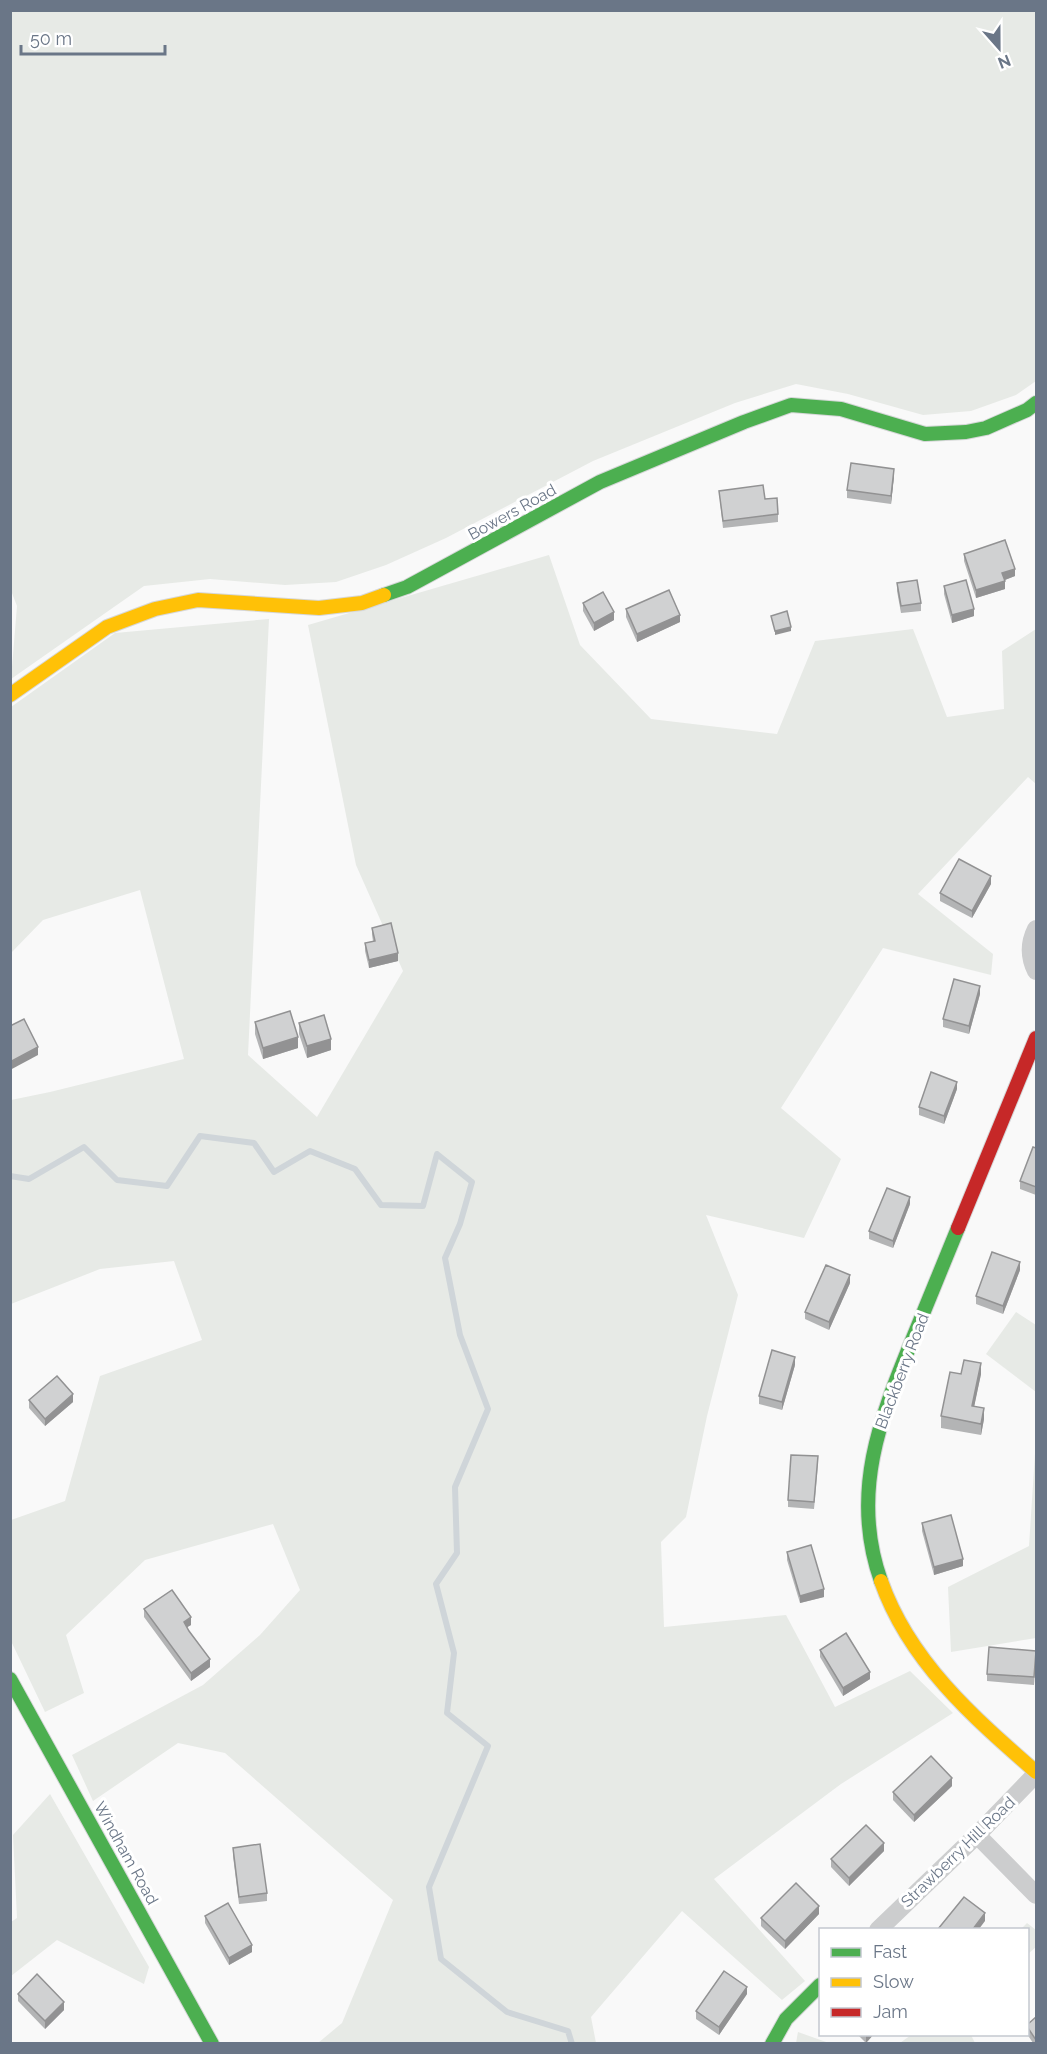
<svg xmlns="http://www.w3.org/2000/svg" width="1047" height="2054" font-family="Raleway,sans-serif">
  <rect width="100%" height="100%" fill="#f9f9f9"/>
  <!-- green -->
  <g fill="#e7eae6">
    <path d="M10,11H1036V381L1016,395L971,411L923,415L848,394L796,384L735,403L593,461L446,538L386,565L336,582L285,585L210,579L144,586L11,679L17,606L10,588V431L12,427L10,418Z"/>
    <path d="M549,555L580,645L651,719L777,734L815,641L913,629L947,717L1004,709L1002,651L1036,629V784L1028,777L918,894L993,954L991,975L883,948L781,1108L841,1159L804,1238L706,1215L738,1295L707,1416L686,1517L661,1542L664,1627L786,1615L835,1707L910,1671L953,1713L841,1784L714,1879L805,1981L782,2000L682,1911L591,2017L596,2043H318L342,2023L393,1900L225,1753L178,1743L93,1801L72,1755L203,1685L260,1635L300,1590L273,1524L145,1560L66,1635L84,1693L45,1712L11,1641V1520L65,1501L100,1376L202,1340L174,1261L100,1269L11,1304V1100L50,1092L184,1059L140,890L43,920L11,953V707L115,633L269,619L248,1055L317,1117L403,971L356,865L308,625Z"/>
    <path d="M1016,1312L1036,1325V1392L986,1354Z"/>
    <path d="M1036,1438V1638L951,1652L948,1587L1029,1546Z"/>
    <path d="M50,1794L149,1967L144,1984L57,1940L11,1976V1922L17,1918L13,1835Z"/>
    <path d="M1027,1923L1036,1930V1947L1028,1954V1930L1021,1929Z"/>
    <path d="M798,2032L829,2043H796Z"/>
    <path d="M911,2035H971L975,2043H900Z"/>
  </g>
  <g fill="none" stroke-linecap="round" stroke-linejoin="round">
    <!-- stream -->
    <path stroke="#cfd5d9" stroke-width="6" d="M10,1176L29,1179L84,1147L117,1180L167,1186L200,1136L254,1143L274,1172L310,1151L355,1169L381,1205L423,1206L437,1154L472,1182L460,1224L445,1258L460,1335L488,1409L455,1487L457,1553L436,1584L454,1653L447,1713L488,1746L429,1887L441,1959L507,2012L568,2031L572,2044"/>
    <defs>
      <g id="fast">
        <path d="M384,595L407,587L600,482L744,422L791,405L841,409L925,434L966,432L986,428L1027,410L1036,403"/>
        <path d="M881,1581C850,1494 880,1418 913,1338C928,1301 943,1265 958,1228"/>
        <path d="M10,1679L212,2044"/>
        <path d="M772,2044L786,2019L820,1985"/>
      </g>
      <g id="slow">
        <path d="M10,695L107,627L155,609L198,600L319,608L362,603L384,595"/>
        <path d="M881,1581C909,1661 973,1717 1036,1772"/>
      </g>
      <path id="jam" d="M958,1228L1036,1038"/>
    </defs>
    <!-- fast casing -->
    <use href="#fast" stroke="#d6d7d8" stroke-width="16"/>
    <!-- slow casing -->
    <use href="#slow" stroke="#d6d7d8" stroke-width="16"/>
    <!-- jam casing -->
    <use href="#jam" stroke="#d6d7d8" stroke-width="16"/>
    <!-- street -->
    <g stroke="#cccdce" stroke-width="18">
      <path d="M1036,929C1029,943 1029,957 1036,971"/>
      <path d="M977,1835L1036,1895"/>
      <path d="M878,1930L977,1835L1036,1774"/>
    </g>
    <!-- fast -->
    <use href="#fast" stroke="#4caf50" stroke-width="14"/>
    <!-- slow -->
    <use href="#slow" stroke="#ffc107" stroke-width="14"/>
    <!-- jam -->
    <use href="#jam" stroke="#c62828" stroke-width="14"/>
  </g>
  <!-- wall -->
  <g fill="#b3b4b5">
    <path d="M894,476L891,504L847,498V490Z"/>
    <path d="M719,491L765,499L778,514V522L723,528Z"/>
    <path d="M964,554L1015,576L1005,580V589L976,598L964,561Z"/>
    <path d="M897,583L921,603V611L901,613L897,591Z"/>
    <path d="M944,586L974,616L952,623L944,594Z"/>
    <path d="M583,603L614,620L594,631L583,611Z"/>
    <path d="M626,609L680,622L637,642L626,617Z"/>
    <path d="M991,884L972,918L940,901V893Z"/>
    <path d="M372,928L398,961L369,968L365,951V943L373,941L372,935Z"/>
    <path d="M980,994L969,1034L943,1027V1019Z"/>
    <path d="M255,1022L298,1048L263,1059L255,1034Z"/>
    <path d="M299,1023L331,1050L307,1058L299,1034Z"/>
    <path d="M957,1089L944,1124L919,1115V1107Z"/>
    <path d="M1036,1148V1195L1020,1189V1181Z"/>
    <path d="M910,1204L893,1248L869,1239V1231Z"/>
    <path d="M1020,1270L1003,1314L976,1304V1296Z"/>
    <path d="M850,1283L829,1330L805,1319V1312Z"/>
    <path d="M795,1365L782,1410L759,1404V1396Z"/>
    <path d="M961,1374H981L974,1406L984,1419L981,1435L941,1428V1416Z"/>
    <path d="M29,1400L73,1402L45,1426L29,1408Z"/>
    <path d="M818,1464L814,1509L788,1507V1500Z"/>
    <path d="M922,1523L963,1566L934,1575L922,1531Z"/>
    <path d="M787,1552L824,1597L800,1603L787,1560Z"/>
    <path d="M144,1609L191,1625L187,1627L210,1667L191,1681L144,1617Z"/>
    <path d="M820,1650L870,1679L843,1696L820,1657Z"/>
    <path d="M1036,1659L1034,1685L987,1681V1674Z"/>
    <path d="M952,1786L914,1822L893,1800V1792Z"/>
    <path d="M233,1848L267,1893V1901L239,1904L233,1856Z"/>
    <path d="M884,1851L849,1886L831,1867V1859Z"/>
    <path d="M819,1914L785,1949L761,1926V1918Z"/>
    <path d="M205,1916L252,1952L229,1965L205,1923Z"/>
    <path d="M18,1994L64,2010L45,2029L18,2001Z"/>
    <path d="M747,1994L719,2035L696,2019V2011Z"/>
    <path d="M1036,2017V2043H1033L1027,2034L1028,2024Z"/>
    <path d="M857,2034H874L866,2043Z"/>
  </g>
  <!-- shaded-wall -->
  <g fill="#929293">
    <path d="M894,469V476L891,504V496Z"/>
    <path d="M1015,569V576L1002,581V573Z"/>
    <path d="M1005,581V589L976,598V590Z"/>
    <path d="M974,609V616L952,623V615Z"/>
    <path d="M614,612V620L594,631V623Z"/>
    <path d="M680,615V622L637,642V634Z"/>
    <path d="M791,627V631L775,635V631Z"/>
    <path d="M991,876V884L972,918V911Z"/>
    <path d="M398,953V961L369,968V960Z"/>
    <path d="M980,986V994L969,1034V1026Z"/>
    <path d="M298,1037V1048L263,1059V1048Z"/>
    <path d="M331,1039V1050L307,1058V1046Z"/>
    <path d="M38,1047V1055L10,1070V1062Z"/>
    <path d="M957,1082V1089L944,1124V1116Z"/>
    <path d="M910,1197V1204L893,1248V1241Z"/>
    <path d="M1020,1262V1270L1003,1314V1306Z"/>
    <path d="M850,1275V1283L829,1330V1322Z"/>
    <path d="M795,1357V1365L782,1410V1402Z"/>
    <path d="M981,1363V1374L972,1417V1406Z"/>
    <path d="M73,1394V1402L45,1426V1419Z"/>
    <path d="M984,1408V1419L981,1435V1424Z"/>
    <path d="M963,1559V1566L934,1575V1567Z"/>
    <path d="M824,1589V1597L800,1603V1596Z"/>
    <path d="M191,1617V1625L184,1629V1622Z"/>
    <path d="M210,1659V1667L191,1681V1673Z"/>
    <path d="M870,1672V1679L843,1696V1688Z"/>
    <path d="M952,1778V1786L914,1822V1815Z"/>
    <path d="M884,1843V1851L849,1886V1878Z"/>
    <path d="M819,1906V1914L785,1949V1941Z"/>
    <path d="M985,1913V1921L979,1929H973Z"/>
    <path d="M252,1945V1952L229,1965V1958Z"/>
    <path d="M747,1987V1994L719,2035V2027Z"/>
    <path d="M64,2002V2010L45,2029V2021Z"/>
    <path d="M867,2034H874L866,2043V2035Z"/>
  </g>
  <!-- building -->
  <g fill="#d0d1d2" stroke="#929293" stroke-width="1.5">
    <path d="M851,463L894,469L891,496L847,490Z"/>
    <path d="M763,485L765,499L777,498L778,514L723,521L719,491Z"/>
    <path d="M1005,540L1015,569L1002,573L1005,581L976,590L964,554Z"/>
    <path d="M917,580L921,603L901,606L897,583Z"/>
    <path d="M966,580L974,609L952,615L944,586Z"/>
    <path d="M669,590L680,615L637,634L626,609Z"/>
    <path d="M603,592L614,612L594,623L583,603Z"/>
    <path d="M787,611L791,627L775,631L771,616Z"/>
    <path d="M959,859L991,876L972,911L940,893Z"/>
    <path d="M391,923L398,953L369,960L365,943L375,941L372,928Z"/>
    <path d="M954,979L980,986L969,1026L943,1019Z"/>
    <path d="M290,1011L298,1037L263,1048L255,1022Z"/>
    <path d="M324,1015L331,1039L307,1046L299,1023Z"/>
    <path d="M24,1019L38,1047L10,1062V1026Z"/>
    <path d="M931,1072L957,1082L944,1116L919,1107Z"/>
    <path d="M1033,1147L1036,1148V1187L1020,1181Z"/>
    <path d="M887,1188L910,1197L893,1241L869,1231Z"/>
    <path d="M992,1252L1020,1262L1003,1306L976,1296Z"/>
    <path d="M826,1265L850,1275L829,1322L805,1312Z"/>
    <path d="M772,1350L795,1357L782,1402L759,1396Z"/>
    <path d="M964,1360L981,1363L972,1406L984,1408L981,1424L941,1416L950,1372L961,1374Z"/>
    <path d="M57,1376L73,1394L45,1419L29,1400Z"/>
    <path d="M791,1455L818,1456L814,1502L788,1500Z"/>
    <path d="M951,1515L963,1559L934,1567L922,1523Z"/>
    <path d="M811,1545L824,1589L800,1596L787,1552Z"/>
    <path d="M172,1590L191,1617L184,1622L189,1631L210,1659L191,1673L144,1609Z"/>
    <path d="M846,1633L870,1672L843,1688L820,1650Z"/>
    <path d="M989,1647L1036,1651L1034,1677L987,1674Z"/>
    <path d="M931,1756L952,1778L914,1815L893,1792Z"/>
    <path d="M866,1825L884,1843L849,1878L831,1859Z"/>
    <path d="M260,1844L267,1893L239,1897L233,1848Z"/>
    <path d="M796,1883L819,1906L785,1941L761,1918Z"/>
    <path d="M964,1897L985,1913L973,1929H938Z"/>
    <path d="M228,1903L252,1945L229,1958L205,1916Z"/>
    <path d="M724,1971L747,1987L719,2027L696,2011Z"/>
    <path d="M37,1974L64,2002L45,2021L18,1994Z"/>
    <path d="M1036,2017V2040L1028,2028V2024Z"/>
  </g>
  <g text-anchor="middle" dominant-baseline="central" stroke-width="6" stroke-linejoin="round" paint-order="stroke">
    <!-- street labels -->
    <g font-size="16" fill="#6a7687" stroke="#fff">
      <text transform="translate(512 512) rotate(-29)">Bowers Road</text>
      <text transform="translate(902 1371) rotate(-69)">Blackberry Road</text>
      <text transform="translate(958 1852) rotate(-44)">Strawberry Hill Road</text>
      <text transform="translate(126 1853) rotate(61)">Windham Road</text>
    </g>
  </g>
  <!-- border -->
  <rect width="1047" height="2054" fill="none" stroke="#6a7687" stroke-width="24"/>
  <!-- legend -->
  <rect x="819" y="1928" width="210" height="108" fill="#ffffff" stroke="#c3c8cf" stroke-width="1.5"/>
  <rect x="831" y="1948" width="30" height="9" fill="#4caf50" stroke="#c3c8cf" stroke-width="1.5"/>
  <text x="873" y="1958" font-size="18" fill="#6a7687">Fast</text>
  <rect x="831" y="1978" width="30" height="9" fill="#ffc107" stroke="#c3c8cf" stroke-width="1.5"/>
  <text x="873" y="1988" font-size="18" fill="#6a7687">Slow</text>
  <rect x="831" y="2008" width="30" height="9" fill="#c62828" stroke="#c3c8cf" stroke-width="1.5"/>
  <text x="873" y="2018" font-size="18" fill="#6a7687">Jam</text>
  <!-- north arrow -->
  <g transform="translate(999 48) rotate(159)" stroke="#ffffff" stroke-width="4.5" paint-order="stroke">
  <path d="M0-4.5L10 22L0 15L-10 22Z" fill="#6a7687"/>
  <text y="-9" font-size="16" font-weight="bold" text-anchor="middle" fill="#6a7687">N</text>
  </g>
  <!-- scale -->
  <path d="M21 45v9h144v-9" fill="none" stroke="#6a7687" stroke-width="3"/>
  <text x="30" y="45" font-size="18" fill="#6a7687" stroke="#ffffff" stroke-width="4.5" paint-order="stroke">50 m</text>
</svg>
